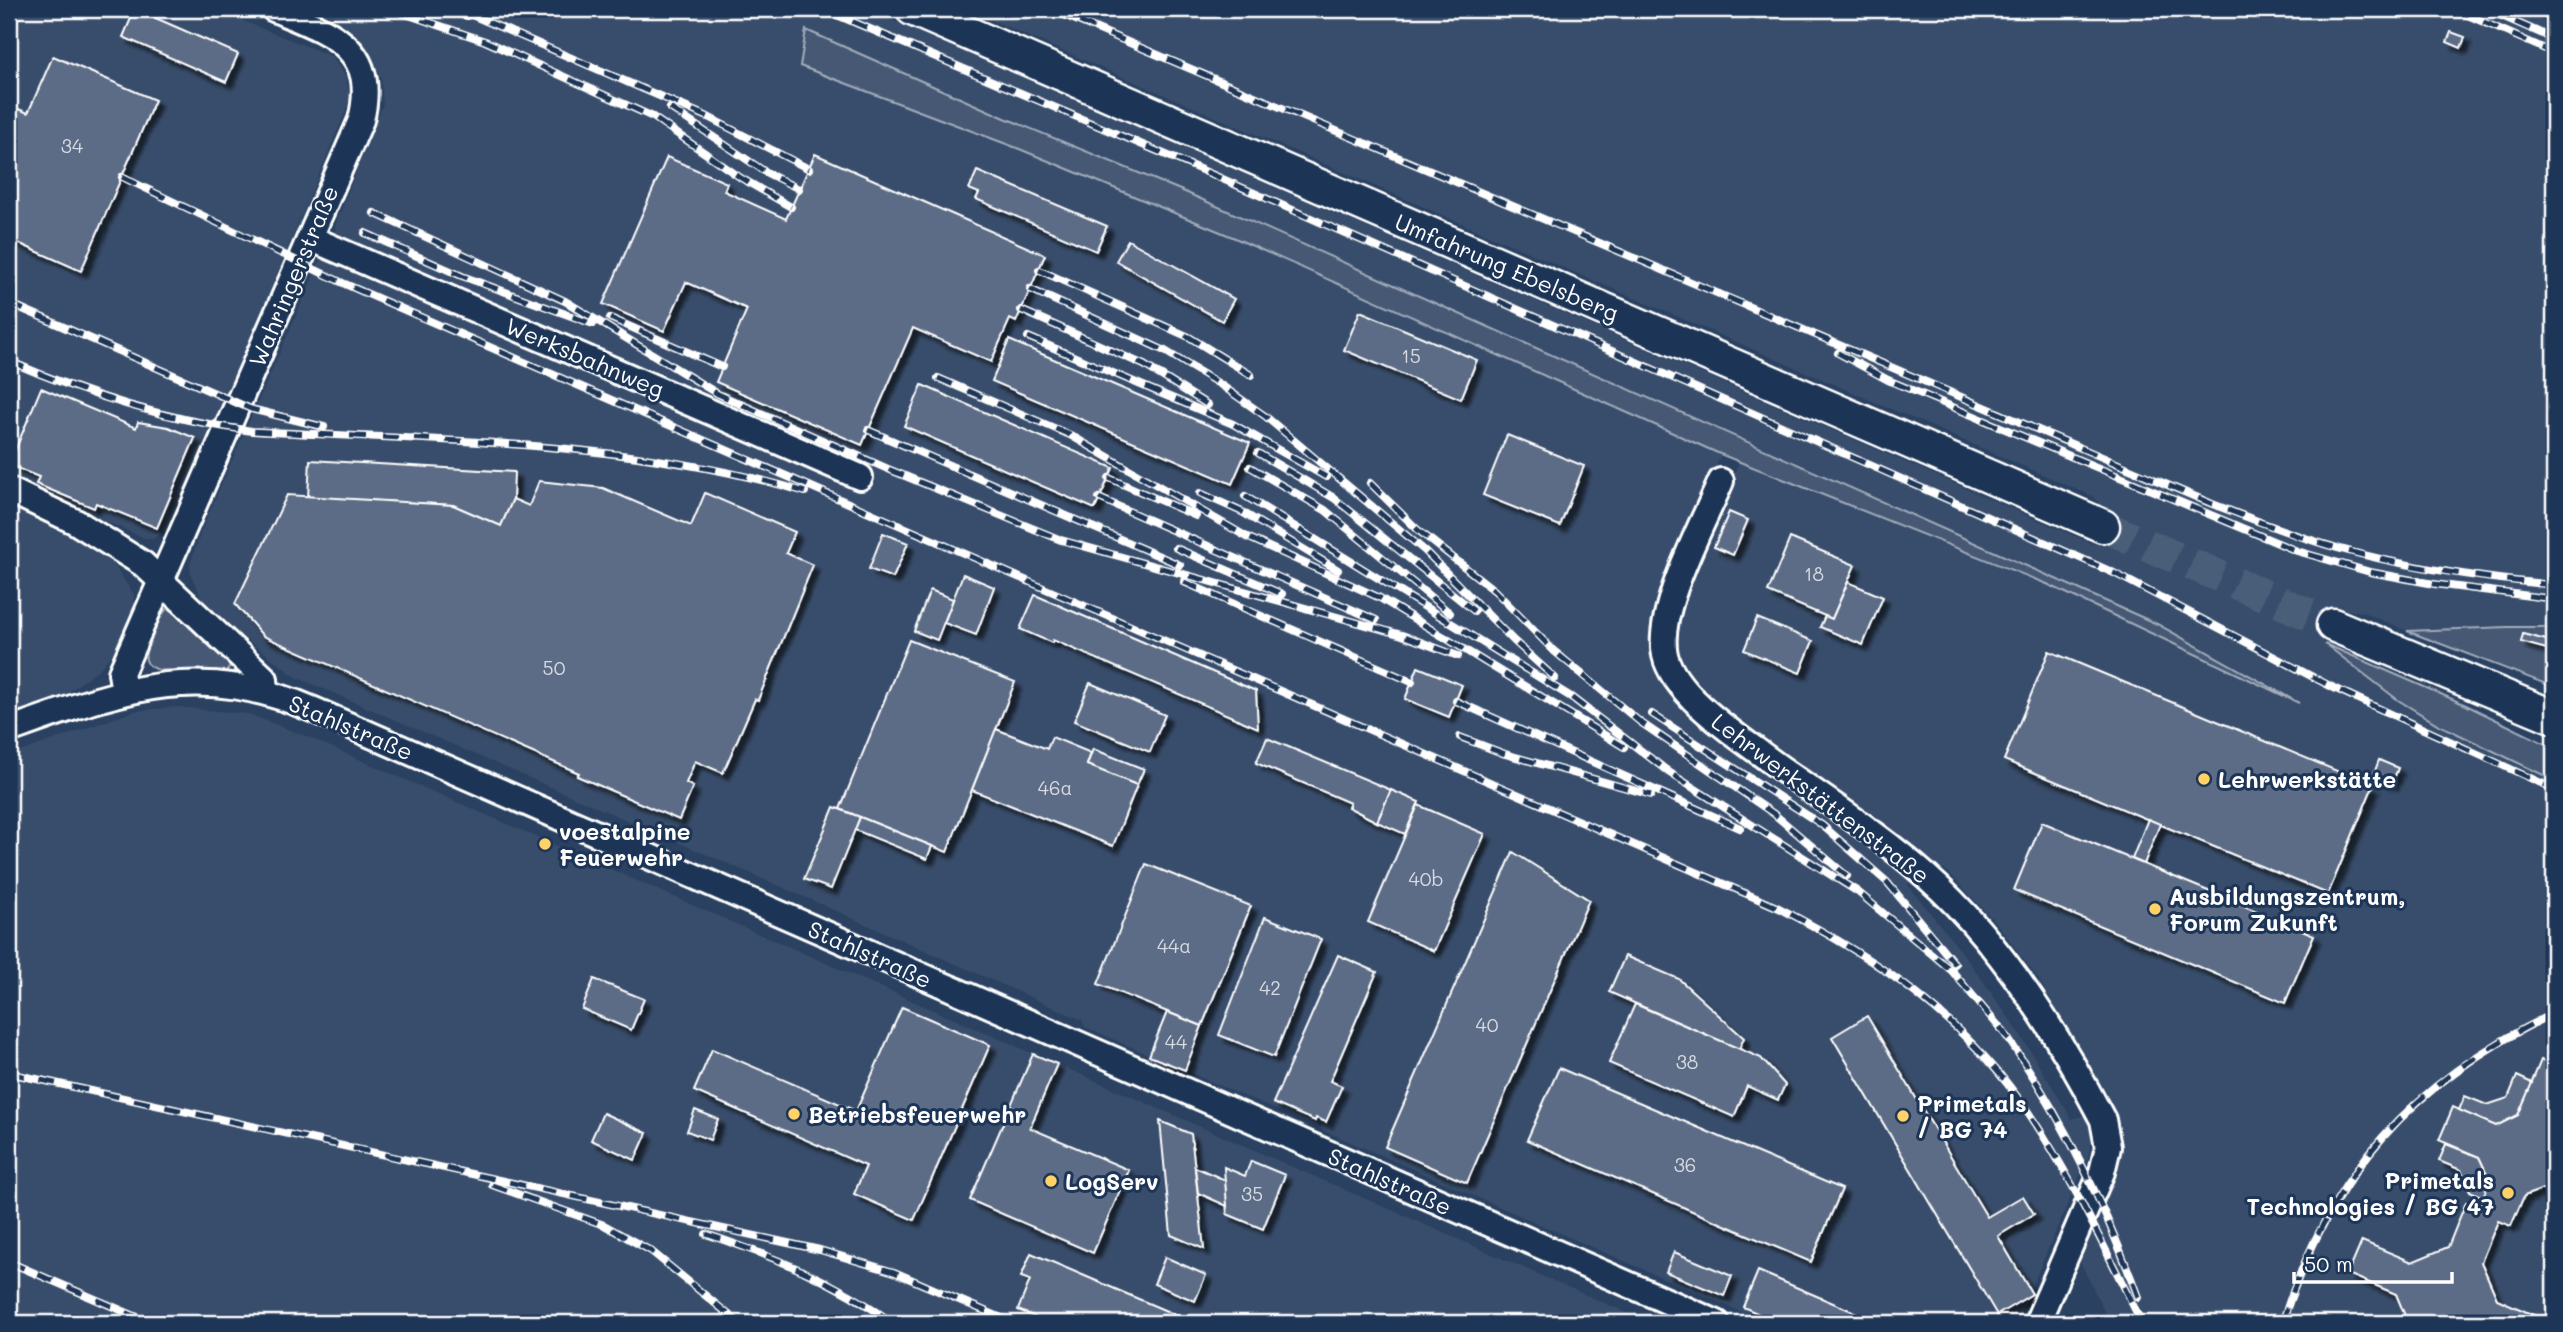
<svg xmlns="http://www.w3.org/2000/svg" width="2563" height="1332" font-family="Mali,sans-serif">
  <defs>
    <filter id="shadow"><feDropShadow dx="6" dy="6" stdDeviation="2" flood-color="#0009"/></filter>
  </defs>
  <rect width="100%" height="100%" fill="#2a4161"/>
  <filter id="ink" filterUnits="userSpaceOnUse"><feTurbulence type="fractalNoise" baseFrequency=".0143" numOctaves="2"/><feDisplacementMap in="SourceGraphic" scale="14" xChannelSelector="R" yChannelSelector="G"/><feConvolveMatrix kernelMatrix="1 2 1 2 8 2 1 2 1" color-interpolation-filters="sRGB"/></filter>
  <g filter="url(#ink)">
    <!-- built -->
    <g fill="#394e6c">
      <path d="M9,9H213L331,56L346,77L350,98L342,120L169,528L153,539L144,538L9,479Z"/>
      <path d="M306,9H866L2095,545L2109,511L2092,496L966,9H2517L2554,26V627L2407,631L2363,612L2340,609L2325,644L2398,700L2439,725L2554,780V1309L2548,1323H2110L2077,1255L2117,1135L2115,1116L2106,1091L2039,980L1998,925L1947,871L1918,857L1726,714L1695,685L1676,657L1674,620L1739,462L1721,454L1652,621L1656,663L1663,681L1683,706L1910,875L1908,885L1968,960L2018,1031L2072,1119L2086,1115L2090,1125L2092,1139L2088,1157L2016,1323H1767L1085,1027L1082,1020L798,894L296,677L207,609L191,575L190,565L201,531L320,261L348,244L336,235L335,226L383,104L381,77L372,57L357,39L330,20Z"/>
      <path d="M9,501L93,545L110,559L134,595L132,617L120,645L100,668L66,694L9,715Z"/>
      <path d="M177,707L248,714L303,735L1650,1323H9V756L135,711Z"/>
    </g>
    <!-- green -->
    <g fill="#465975" stroke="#a2acba" stroke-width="2">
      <path d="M806,30L1005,118L1185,192L2157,624L2299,703L2047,584L1720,454L1235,238L1017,148L800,66Z"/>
      <path d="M168,608L175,611L228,662L230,667L226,671L159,670C154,668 148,667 146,660C143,651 160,614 168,608Z"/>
      <path d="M2508,627H2554V687L2407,631Z"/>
      <path d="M2325,644L2466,705L2554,748V780L2439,725L2398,700Z"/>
    </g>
    <!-- building -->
    <g fill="#5b6c86" stroke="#fff" stroke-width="2" filter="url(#shadow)">
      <path d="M135,9L238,54L226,82L123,37Z"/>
      <path d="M2451,32L2465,37L2461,48L2447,42Z"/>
      <path d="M53,56L155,100L81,271L9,239V105L28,113Z"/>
      <path d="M815,154L1045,255L1016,322L1010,319L991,362L913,328L862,445L716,382L747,309L686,282L664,331L603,304L667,157L727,183L724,191L786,219Z"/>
      <path d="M977,171L1107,226L1096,251L976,199L979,193L969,189Z"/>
      <path d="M1128,240L1234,299L1222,321L1116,261Z"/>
      <path d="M1360,311L1477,360L1461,399L1344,350Z"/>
      <path d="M1009,340L1250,443L1232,484L992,381Z"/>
      <path d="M922,385L1113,468L1095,509L904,426Z"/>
      <path d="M41,388L136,428L138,422L168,427L195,438L157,528L96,503L94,508L36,484L39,477L9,465Z"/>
      <path d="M1507,435L1584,466L1560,526L1483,495Z"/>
      <path d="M310,460L514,472L513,499L501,526L453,505L308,497Z"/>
      <path d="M539,481L603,488L691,526L705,493L795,532L786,553L813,565L758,700L755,699L723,773L695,761L686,783L693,787L679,820L577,776L579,773L263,636L235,604L287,495L453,505L501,526L513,499L529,506Z"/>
      <path d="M1729,512L1748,520L1733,555L1714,547Z"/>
      <path d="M883,533L908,543L893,578L869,569Z"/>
      <path d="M1790,538L1855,565L1832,619L1768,592Z"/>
      <path d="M963,574L994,587L976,635L944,623Z"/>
      <path d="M1848,582L1883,597L1863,645L1820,627L1825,616L1832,619Z"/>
      <path d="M930,590L953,599L937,640L914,631Z"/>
      <path d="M1035,595L1256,691L1258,728L1053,640L1052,643L1020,629Z"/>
      <path d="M1757,618L1813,641L1800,673L1744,650Z"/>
      <path d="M2523,634L2554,642V651L2521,642Z"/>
      <path d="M909,640L1015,682L947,852L840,809Z"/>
      <path d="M2049,651L2373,786L2328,894L2004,760Z"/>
      <path d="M1418,667L1462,685L1449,717L1405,699Z"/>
      <path d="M1090,683L1165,715L1150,752L1074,721Z"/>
      <path d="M996,729L1047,749L1052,737L1091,753L1087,765L1137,785L1113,846L972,790Z"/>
      <path d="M1267,738L1391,790L1377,822L1348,807L1350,803L1256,763Z"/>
      <path d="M1093,749L1144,769L1137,785L1087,765Z"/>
      <path d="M2379,760L2398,768L2392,784L2373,776Z"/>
      <path d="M1391,790L1419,802L1405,834L1377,822Z"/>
      <path d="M1418,805L1485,834L1434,951L1368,922Z"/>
      <path d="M834,807L860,817L831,889L804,879Z"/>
      <path d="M860,817L932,846L927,859L855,830Z"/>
      <path d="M2148,819L2160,824L2144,864L2132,859Z"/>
      <path d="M2042,822L2314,935L2285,1003L2014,890Z"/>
      <path d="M1513,852L1589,900L1467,1183L1385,1147Z"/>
      <path d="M1146,864L1251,906L1202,1026L1098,984Z"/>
      <path d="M1265,917L1321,939L1274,1057L1219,1035Z"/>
      <path d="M1338,955L1377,972L1330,1081L1342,1086L1326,1122L1316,1118L1315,1121L1273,1103Z"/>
      <path d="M1625,956L1679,979L1744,1038L1739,1049L1609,992Z"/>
      <path d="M594,979L644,999L631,1030L582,1009Z"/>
      <path d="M1635,1004L1761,1058L1785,1085L1778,1100L1747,1086L1734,1117L1609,1063Z"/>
      <path d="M902,1007L990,1045L914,1220L854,1194L866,1166L694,1091L712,1049L856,1111Z"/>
      <path d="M1167,1012L1202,1026L1185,1070L1149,1056Z"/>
      <path d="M1867,1016L1987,1217L2023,1196L2034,1214L1998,1236L2032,1294L1997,1315L1832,1037Z"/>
      <path d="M1033,1054L1057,1064L1030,1128L1129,1170L1093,1253L970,1200Z"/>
      <path d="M2541,1060L2554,1066V1190L2548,1187L2524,1196L2511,1226L2498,1221L2481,1262L2497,1299L2543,1319L2542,1323H2408L2396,1294L2348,1274L2362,1241L2412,1262L2448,1247L2466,1202L2478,1207L2490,1180L2479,1157L2439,1140L2453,1107L2496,1126L2518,1115Z"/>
      <path d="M1559,1068L1842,1189L1811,1262L1527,1140Z"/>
      <path d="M2517,1076L2532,1083L2518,1115L2496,1126L2459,1110L2465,1096L2487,1105L2508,1098Z"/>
      <path d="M695,1110L718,1119L710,1140L687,1131Z"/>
      <path d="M603,1113L647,1133L635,1160L591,1140Z"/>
      <path d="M1160,1121L1191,1134L1204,1249L1171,1235Z"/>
      <path d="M2446,1144L2479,1157L2490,1180L2483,1197L2470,1191L2461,1170L2439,1161Z"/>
      <path d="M1251,1161L1285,1175L1263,1229L1227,1214L1224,1167L1245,1176Z"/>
      <path d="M1195,1167L1225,1180L1227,1206L1198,1193Z"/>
      <path d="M1674,1252L1732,1276L1724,1296L1666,1272Z"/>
      <path d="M1031,1253L1190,1321L1189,1323H1049L1018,1310L1030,1280L1021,1277Z"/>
      <path d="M1165,1257L1206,1275L1195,1301L1154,1284Z"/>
      <path d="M1758,1271L1866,1317L1863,1323H1780L1743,1307Z"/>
    </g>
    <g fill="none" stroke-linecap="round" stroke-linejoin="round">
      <!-- major-tunnel -->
      <path stroke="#4a5e79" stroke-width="32" stroke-dasharray="32 16" stroke-linecap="butt" d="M2103,526L2333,625"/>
      <defs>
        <g id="minor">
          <path d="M310,238L860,477"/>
          <path d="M1721,481C1703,524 1655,611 1665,655C1674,695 1737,736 1768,759C1821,798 1877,832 1926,876C1999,940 2058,1034 2103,1120L2108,1147L2102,1172L2037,1323"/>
          <path d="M9,490L76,522L143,564L265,679L266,692"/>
          <path d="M124,691L121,673L361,120C379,47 331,33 274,9"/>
          <path d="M9,730C122,690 196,659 314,710L1717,1323"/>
        </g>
        <g id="major">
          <path d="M912,9L2103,526"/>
          <path d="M2333,625L2554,717"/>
        </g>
      </defs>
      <!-- minor casing -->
      <use href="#minor" stroke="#fff" stroke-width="30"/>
      <!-- major casing -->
      <use href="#major" stroke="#fff" stroke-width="37"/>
      <!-- minor -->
      <use href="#minor" stroke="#1d3557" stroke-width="24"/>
      <!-- major -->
      <use href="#major" stroke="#1d3557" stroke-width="32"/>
      <defs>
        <g id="rail">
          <path d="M391,9L485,41L653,117L741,178L791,207"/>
          <path d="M440,9L467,16"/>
          <path d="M458,9L708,117L809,169"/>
          <path d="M823,9L1218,177L2114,573L2332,687L2554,789"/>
          <path d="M1050,9L2210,503C2252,519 2294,536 2337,548C2408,568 2481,578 2554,585"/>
          <path d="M2454,9L2554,53"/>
          <path d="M2486,9L2554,39"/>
          <path d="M670,108L767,173L799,189"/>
          <path d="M122,177L345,284L1779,908C1877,958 1966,1020 2028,1112C2073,1178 2106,1252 2142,1323"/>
          <path d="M374,213L565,301L718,394L888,469L1061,540L1402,635L1458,656"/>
          <path d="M365,233L462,276L593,324"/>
          <path d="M1039,270L1189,337L1251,375"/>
          <path d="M1030,289L1165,351L1221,385L1265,416L1425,551L1514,641L1555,678"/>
          <path d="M9,303L251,409L324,427"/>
          <path d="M1021,310L1144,365L1208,405"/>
          <path d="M610,318L722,367"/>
          <path d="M1028,337L1233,424L1326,477"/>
          <path d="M1838,353L1888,380L2297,551L2370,572L2434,584L2554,599"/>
          <path d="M9,361C90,396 163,419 252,431C430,441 634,440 805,492"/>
          <path d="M938,378L1070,435L1247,537L1380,598L1624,747"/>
          <path d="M868,430L1180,565"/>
          <path d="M1258,453L1334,498L1474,611"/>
          <path d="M1250,467L1325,510L1450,613"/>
          <path d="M1109,478L1196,516"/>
          <path d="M1370,483L1418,530L1495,591L1554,651L1640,722L1774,814L1847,876"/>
          <path d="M1200,493L1242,512L1338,570"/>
          <path d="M1245,496L1571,697L1670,773L1858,892L1952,971L2006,1035"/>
          <path d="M1099,498L1376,620"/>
          <path d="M1176,548L1282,594"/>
          <path d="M1184,582L1412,682"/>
          <path d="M1456,701L1740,828"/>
          <path d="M1652,714L1822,825L1887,882L1955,964"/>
          <path d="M1460,737L1505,754L1651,795"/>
          <path d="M2000,1027C2058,1108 2104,1203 2138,1297"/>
          <path d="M9,1073L820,1250L894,1272L1013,1323"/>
          <path d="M492,1185L604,1225L651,1251L739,1323"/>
          <path d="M706,1234C772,1256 836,1281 893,1323"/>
          <path d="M9,1262L151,1323"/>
          <path d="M2282,1323C2331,1172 2411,1082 2554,1013"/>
        </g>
      </defs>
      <!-- rail casing -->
      <use href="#rail" stroke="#fff" stroke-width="8"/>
      <!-- rail -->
      <use href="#rail" stroke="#1d3557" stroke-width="5" stroke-dasharray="16" stroke-linecap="butt"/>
    </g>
  </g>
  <!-- markers -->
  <g fill="#ffd166" stroke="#1d3557" stroke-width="2.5">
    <circle cx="2204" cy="779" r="7"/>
    <circle cx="545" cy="844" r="7"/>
    <circle cx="2155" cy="909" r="7"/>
    <circle cx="794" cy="1114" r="7"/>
    <circle cx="1903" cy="1116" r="7"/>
    <circle cx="1051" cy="1181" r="7"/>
    <circle cx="2508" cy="1193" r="7"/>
  </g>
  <g text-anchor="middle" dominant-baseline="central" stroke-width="6" stroke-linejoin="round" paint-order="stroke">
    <!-- number labels -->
    <g font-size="19" fill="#d6dae1">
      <text x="72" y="145">34</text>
      <text x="1411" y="355">15</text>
      <text x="1814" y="573">18</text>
      <text x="554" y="667">50</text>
      <text x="1055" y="787">46a</text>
      <text x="1426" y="878">40b</text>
      <text x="1174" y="945">44a</text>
      <text x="1270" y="987">42</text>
      <text x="1487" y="1024">40</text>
      <text x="1176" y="1041">44</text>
      <text x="1687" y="1061">38</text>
      <text x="1685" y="1164">36</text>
      <text x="1252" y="1193">35</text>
    </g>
    <!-- street labels -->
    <g font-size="23" fill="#fff" stroke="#1d3557">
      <text transform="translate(1507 267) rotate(23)">Umfahrung Ebelsberg</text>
      <text transform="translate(293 276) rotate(-67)">Wahringerstraße</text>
      <text transform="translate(585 357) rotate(23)">Werksbahnweg</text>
      <text transform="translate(351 727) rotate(23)">Stahlstraße</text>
      <text transform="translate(1821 798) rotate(37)">Lehrwerkstättenstraße</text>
      <text transform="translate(870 954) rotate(24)">Stahlstraße</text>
      <text transform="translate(1390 1181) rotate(24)">Stahlstraße</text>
    </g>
    <!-- poi labels -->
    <g font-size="23" font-weight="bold" fill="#fff" stroke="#1d3557" text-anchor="start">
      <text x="2218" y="779">Lehrwerkstätte</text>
      <text x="559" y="831">voestalpine<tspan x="559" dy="26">Feuerwehr</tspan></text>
      <text x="2169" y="896">Ausbildungszentrum,<tspan x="2169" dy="26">Forum Zukunft</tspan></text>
      <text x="1917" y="1103">Primetals<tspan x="1917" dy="26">/ BG 74</tspan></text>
      <text x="808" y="1114">Betriebsfeuerwehr</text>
      <text x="2494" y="1180" text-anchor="end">Primetals<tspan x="2494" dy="26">Technologies / BG 47</tspan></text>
      <text x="1065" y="1181">LogServ</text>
    </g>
  </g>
  <!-- margin -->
  <rect width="2563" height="1332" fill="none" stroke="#1d3557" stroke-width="35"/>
  <rect x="18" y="18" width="2528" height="1297" fill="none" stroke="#fff" stroke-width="2.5" filter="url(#ink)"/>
  <!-- scale -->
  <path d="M2294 1272v10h158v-10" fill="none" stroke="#ffffff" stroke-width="3.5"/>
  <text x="2304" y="1272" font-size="21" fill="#ffffff" stroke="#1d3557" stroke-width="5" paint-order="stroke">50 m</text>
</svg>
